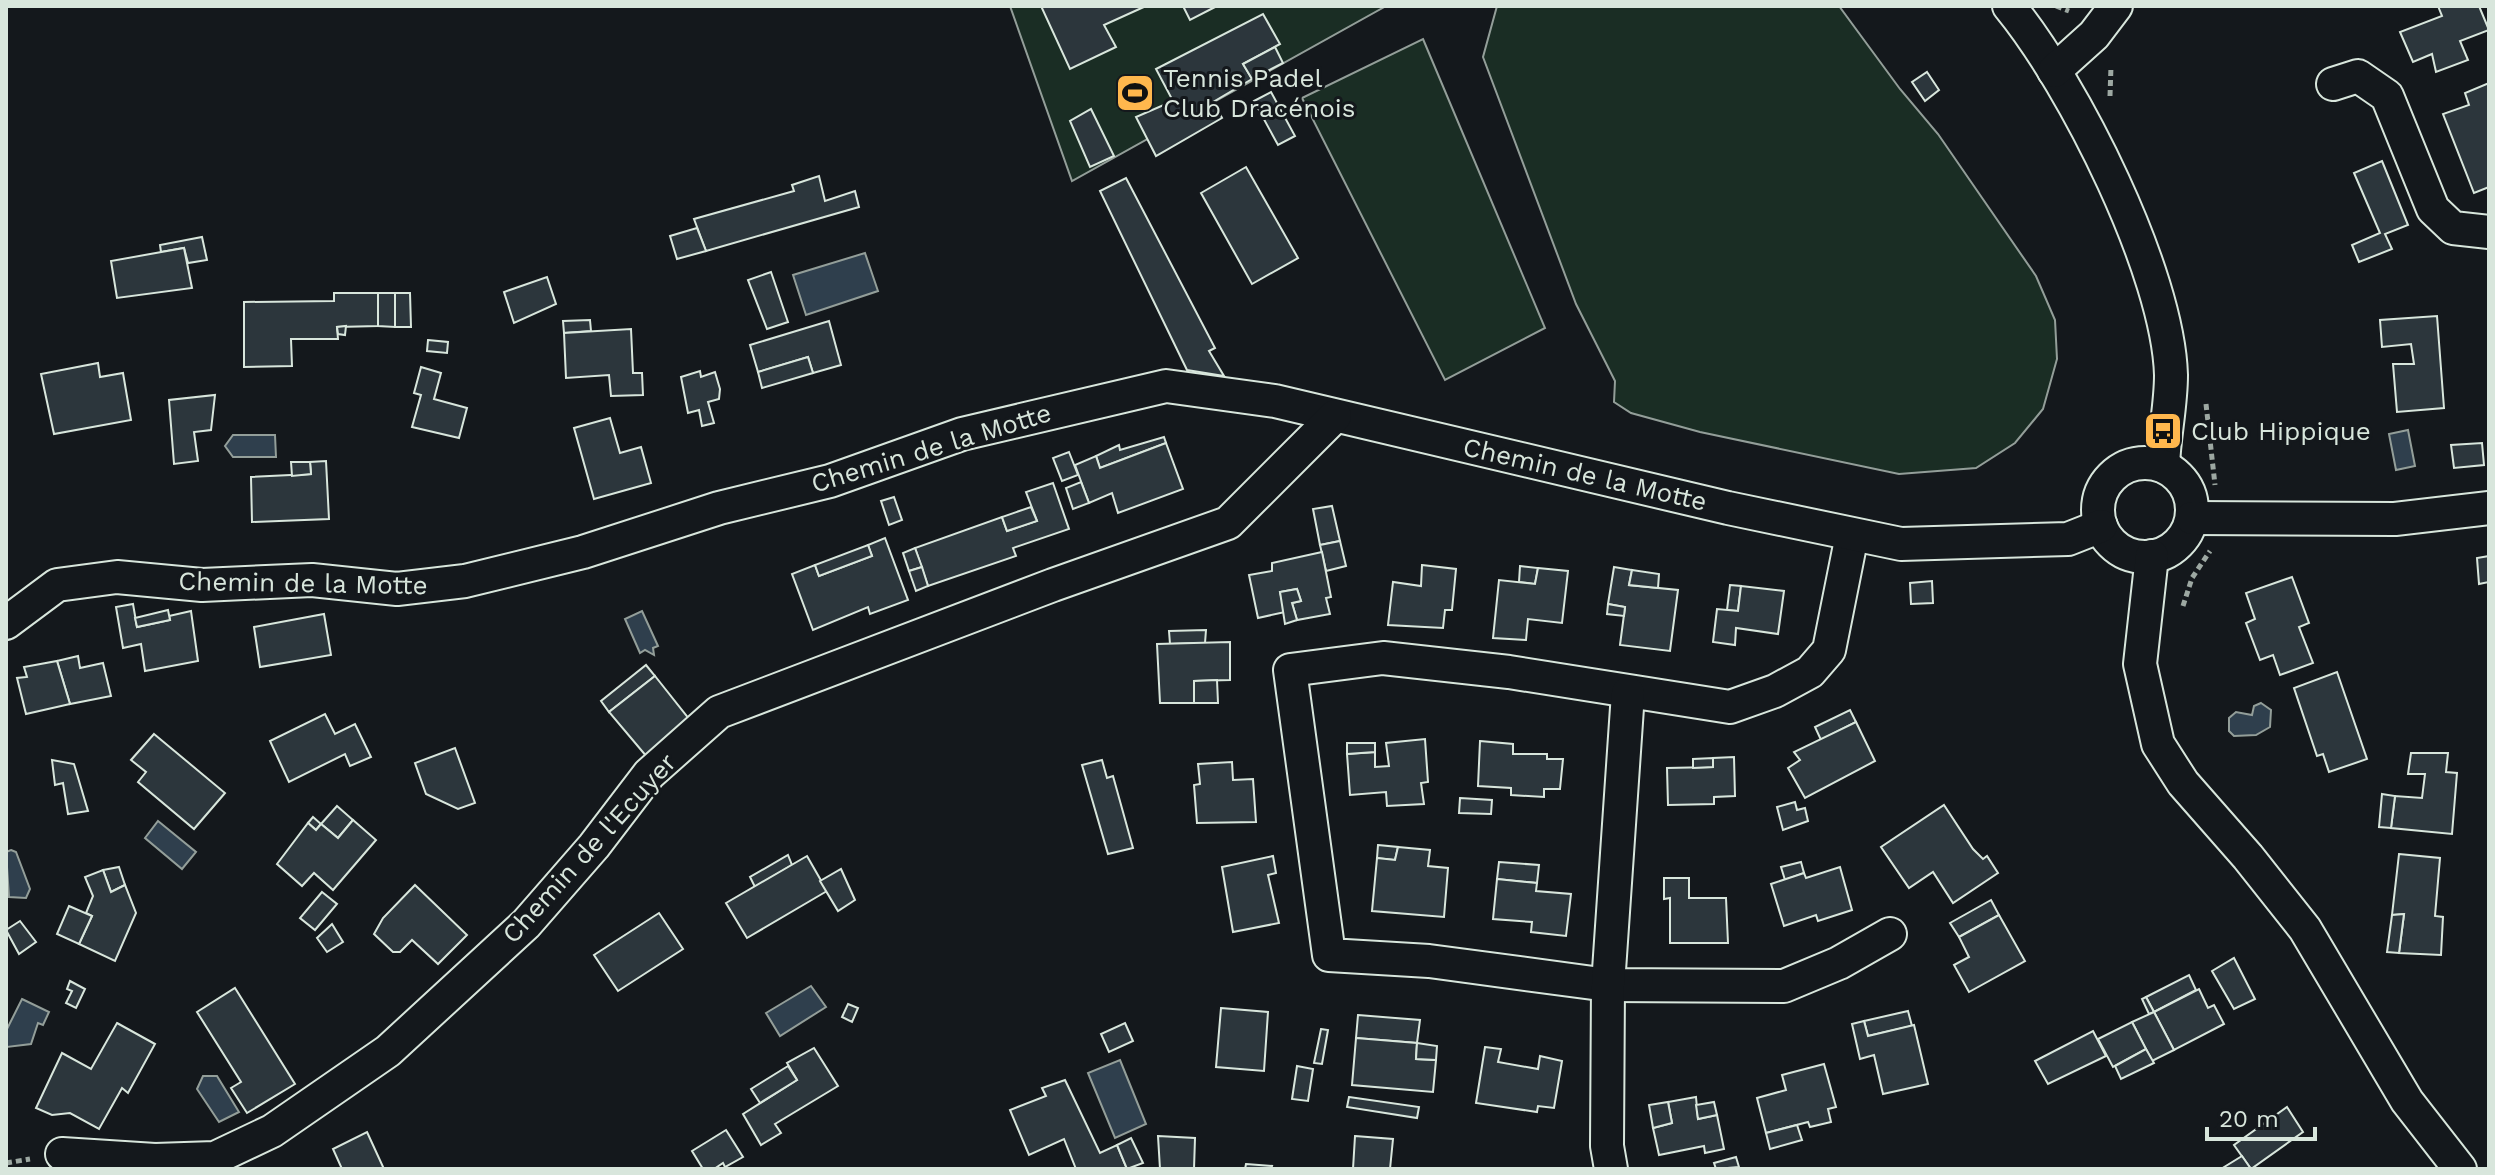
<svg xmlns="http://www.w3.org/2000/svg" width="2495" height="1175" font-family="'Work Sans',sans-serif">
  <rect width="100%" height="100%" fill="#14181c"/>
  <!-- green -->
  <g fill="#1a2d24" stroke="#939e99" stroke-width="2">
    <path d="M1010,6H1386L1072,181Z"/>
    <path d="M1497,6H1839L1900,89L1938,134L2036,276L2055,320L2057,359L2043,409L2015,443L1976,468L1899,474L1700,432L1631,413L1614,402L1615,381L1576,304L1483,57Z"/>
    <path d="M1423,39L1545,328L1445,380L1302,98Z"/>
  </g>
  <!-- water -->
  <g fill="#2f3f4d" stroke="#939e99" stroke-width="2">
    <path d="M865,253L878,291L806,315L793,275Z"/>
    <path d="M2408,430L2415,466L2396,470L2389,434Z"/>
    <path d="M233,435H275L276,457H233L225,446Z"/>
    <path d="M642,611L658,646L653,648L654,655L645,650L640,653L625,619Z"/>
    <path d="M2261,703L2271,710L2270,727L2256,735L2234,736L2229,731V718L2236,712L2252,715L2254,706Z"/>
    <path d="M158,821L196,852L182,869L145,838Z"/>
    <path d="M11,850L16,852L30,889L26,898L9,897L6,852Z"/>
    <path d="M811,986L826,1007L780,1036L766,1013Z"/>
    <path d="M22,999L49,1012L43,1025L38,1023L31,1044L7,1047L6,1031Z"/>
    <path d="M1120,1060L1146,1124L1115,1138L1088,1073Z"/>
    <path d="M203,1076H217L239,1112L219,1122L197,1089Z"/>
  </g>
  <!-- building -->
  <g fill="#2c363c" stroke="#d8e6dc" stroke-width="2">
    <path d="M1041,6H1146L1104,25L1116,47L1070,69Z"/>
    <path d="M1183,6H1217L1190,20Z"/>
    <path d="M2438,6H2479L2489,30L2460,41L2468,60L2436,72L2432,54L2413,62L2400,32L2442,16Z"/>
    <path d="M1263,14L1280,44L1243,64L1252,79L1213,102L1222,118L1156,156L1136,117L1173,101L1156,69Z"/>
    <path d="M1275,47L1283,63L1252,79L1243,64Z"/>
    <path d="M1927,72L1939,90L1925,101L1912,82Z"/>
    <path d="M2489,83V187L2474,193L2443,114L2469,105L2465,93Z"/>
    <path d="M1271,92L1295,136L1278,145L1254,101Z"/>
    <path d="M1091,109L1114,156L1090,167L1070,121Z"/>
    <path d="M2382,161L2408,225L2385,234L2392,249L2359,262L2352,245L2380,233L2354,173Z"/>
    <path d="M1246,167L1298,258L1252,284L1201,193Z"/>
    <path d="M819,176L825,201L855,191L859,207L706,251L694,219L794,191L792,185Z"/>
    <path d="M1126,178L1215,348L1209,351L1224,376L1187,370L1100,191Z"/>
    <path d="M697,228L706,251L677,259L670,236Z"/>
    <path d="M202,237L207,260L188,263L184,248L161,252L160,245Z"/>
    <path d="M184,248L192,288L117,298L111,261Z"/>
    <path d="M771,272L788,322L767,329L748,280Z"/>
    <path d="M547,277L556,304L514,323L504,292Z"/>
    <path d="M334,293H378V326L337,327L338,339H291L292,366L244,367V302L334,301Z"/>
    <path d="M378,293H395V327L378,326Z"/>
    <path d="M395,293H410L411,327H395Z"/>
    <path d="M2437,316L2444,408L2397,412L2393,364H2414L2411,344L2382,347L2380,320Z"/>
    <path d="M590,320L591,331L564,333L563,321Z"/>
    <path d="M829,321L841,365L813,373L808,357L758,372L750,345Z"/>
    <path d="M346,326L345,335L338,334L337,327Z"/>
    <path d="M631,329L633,373H642L643,395L611,396L609,375L566,378L564,333Z"/>
    <path d="M428,340L448,342L447,353L427,351Z"/>
    <path d="M808,357L813,373L762,388L758,372Z"/>
    <path d="M98,363L100,377L123,373L131,420L54,434L41,374Z"/>
    <path d="M421,367L441,373L434,399L467,408L459,438L412,427L421,395L414,393Z"/>
    <path d="M700,371L701,377L715,372L720,389L719,399L708,402L714,423L702,426L699,410L688,413L681,377Z"/>
    <path d="M215,395L211,430L194,432L198,461L174,464L169,400Z"/>
    <path d="M610,418L620,453L641,447L651,483L594,499L574,428Z"/>
    <path d="M1164,437L1166,443L1100,468L1096,456L1119,445L1120,450Z"/>
    <path d="M1166,443L1183,489L1118,513L1112,493L1089,503L1075,465L1096,456L1100,468Z"/>
    <path d="M2482,443L2484,465L2454,468L2451,445Z"/>
    <path d="M1069,452L1078,475L1062,481L1053,458Z"/>
    <path d="M326,461L329,519L252,522L251,477L311,474L310,462Z"/>
    <path d="M291,462H310L311,474L292,476Z"/>
    <path d="M1081,482L1089,503L1073,509L1066,488Z"/>
    <path d="M1053,483L1069,529L1013,548L1016,556L928,586L915,548L1002,517L1007,531L1037,521L1026,492Z"/>
    <path d="M894,497L902,520L889,525L881,501Z"/>
    <path d="M1332,506L1340,541L1320,545L1313,509Z"/>
    <path d="M1031,507L1037,521L1007,531L1002,517Z"/>
    <path d="M885,538L908,600L870,614L868,607L813,630L792,574L815,565L819,576L872,556L868,545Z"/>
    <path d="M1340,541L1346,566L1326,571L1320,545Z"/>
    <path d="M868,545L872,556L819,576L815,565Z"/>
    <path d="M915,548L922,567L909,571L903,553Z"/>
    <path d="M1322,552L1331,597L1326,598L1330,614L1297,620L1292,603L1301,601L1297,589L1280,592L1285,612L1258,618L1249,575L1272,571V563Z"/>
    <path d="M2489,556V582L2479,584L2477,558Z"/>
    <path d="M1422,565L1456,569L1452,610H1445L1443,628L1388,625L1393,582L1421,586Z"/>
    <path d="M1520,566L1538,568L1535,584L1519,582Z"/>
    <path d="M922,567L928,586L916,591L909,571Z"/>
    <path d="M1614,567L1632,570L1629,585L1678,590L1670,651L1620,645L1625,607L1608,604Z"/>
    <path d="M1538,568L1568,571L1562,623L1528,619L1526,640L1493,638L1499,580L1535,584Z"/>
    <path d="M1632,570L1659,574L1658,588L1629,585Z"/>
    <path d="M2292,577L2309,623L2299,627L2313,663L2280,675L2273,655L2260,660L2246,623L2255,619L2246,593Z"/>
    <path d="M1932,581L1933,603L1911,604L1910,583Z"/>
    <path d="M1730,585L1741,586L1738,611L1727,610Z"/>
    <path d="M1741,586L1784,591L1778,634L1736,628L1735,645L1713,642L1717,609L1738,611Z"/>
    <path d="M1297,589L1301,601L1292,603L1297,620L1285,624L1280,592Z"/>
    <path d="M133,604L137,627L170,620L169,616L191,611L198,661L145,671L141,644L123,648L116,607Z"/>
    <path d="M1608,604L1625,607L1624,616L1607,614Z"/>
    <path d="M168,610L170,620L137,627L135,618Z"/>
    <path d="M324,614L331,655L260,667L254,627Z"/>
    <path d="M1206,630L1205,643L1170,644L1169,631Z"/>
    <path d="M1230,642V680L1194,681V703H1160L1157,644Z"/>
    <path d="M78,656L80,668L103,663L111,696L70,704L57,661Z"/>
    <path d="M57,661L70,704L26,714L17,678L27,677L24,667Z"/>
    <path d="M646,665L655,676L609,712L601,701Z"/>
    <path d="M2337,672L2367,759L2329,772L2323,754L2317,756L2294,688Z"/>
    <path d="M655,676L689,719L647,757L609,712Z"/>
    <path d="M1217,680L1218,703H1194V681Z"/>
    <path d="M1850,710L1856,722L1821,740L1815,727Z"/>
    <path d="M325,714L335,734L355,724L371,757L350,766L345,754L289,782L270,741Z"/>
    <path d="M1856,722L1875,761L1805,798L1788,768L1800,760L1794,752Z"/>
    <path d="M154,734L225,793L194,829L138,782L146,772L131,760Z"/>
    <path d="M1425,739L1428,782L1421,783L1424,804L1387,806L1386,792L1350,795L1347,754L1375,752V767L1389,766L1386,743Z"/>
    <path d="M1480,741L1513,744V754H1547V759H1563L1560,789H1544V797L1511,795V788L1478,786Z"/>
    <path d="M1347,743H1375V752L1347,754Z"/>
    <path d="M455,748L475,803L458,809L426,794L415,763Z"/>
    <path d="M2411,753H2448L2446,772L2457,773L2452,834L2391,828L2395,796L2422,798L2425,774H2408Z"/>
    <path d="M1734,757L1735,796L1714,797V804L1668,805L1667,768L1713,767V758Z"/>
    <path d="M1713,758V767L1693,768V759Z"/>
    <path d="M52,760L74,764L88,811L68,814L63,783L55,785Z"/>
    <path d="M1102,760L1107,778L1113,776L1133,848L1108,854L1082,765Z"/>
    <path d="M1232,762L1233,780L1253,779L1256,822L1197,823L1194,785L1200,784L1198,764Z"/>
    <path d="M2382,794L2395,796L2391,828L2379,827Z"/>
    <path d="M1460,798L1492,800L1491,814L1459,813Z"/>
    <path d="M1795,802L1797,810L1805,808L1808,821L1783,830L1777,807Z"/>
    <path d="M1944,805L1973,849L1983,859L1987,856L1998,873L1953,903L1933,872L1909,888L1881,847Z"/>
    <path d="M337,806L353,820L338,838L321,824Z"/>
    <path d="M313,817L321,824L316,830L308,823Z"/>
    <path d="M353,820L376,840L333,890L314,873L302,886L277,864L308,823L316,830L321,824L338,838Z"/>
    <path d="M1378,845L1398,847L1395,860L1377,858Z"/>
    <path d="M1398,847L1430,850L1428,866L1448,868L1444,917L1372,911L1377,858L1395,860Z"/>
    <path d="M2399,854L2440,858L2435,916L2443,917L2441,955L2399,953L2404,914L2392,915Z"/>
    <path d="M788,855L792,865L755,887L750,877Z"/>
    <path d="M807,856L827,891L747,938L726,903Z"/>
    <path d="M1273,856L1276,873L1268,875L1279,923L1233,932L1222,867Z"/>
    <path d="M1499,862L1539,865L1537,883L1497,879Z"/>
    <path d="M1801,862L1804,873L1785,880L1781,867Z"/>
    <path d="M119,867L125,885L111,892L103,870Z"/>
    <path d="M1840,867L1852,910L1818,921L1816,915L1784,926L1771,884L1804,873L1806,878Z"/>
    <path d="M841,869L855,900L838,911L820,881Z"/>
    <path d="M103,870L111,892L125,885L136,913L115,961L79,944L92,916L86,913L93,896L85,877Z"/>
    <path d="M1664,878H1689V898H1726L1728,943H1670V898L1664,899Z"/>
    <path d="M1497,879L1537,883L1536,891L1571,894L1566,936L1531,932L1532,922L1493,919Z"/>
    <path d="M415,885L467,935L438,964L412,940L400,952H393L374,934L383,918Z"/>
    <path d="M322,892L337,904L315,930L300,918Z"/>
    <path d="M1991,900L1999,915L1959,937L1950,923Z"/>
    <path d="M69,906L92,916L79,944L57,934Z"/>
    <path d="M659,913L683,949L618,991L594,955Z"/>
    <path d="M2404,914L2399,953L2387,952L2392,915Z"/>
    <path d="M1999,915L2025,961L1969,992L1954,965L1969,957L1959,937Z"/>
    <path d="M20,921L36,942L19,954L6,930Z"/>
    <path d="M332,924L343,942L327,952L317,938Z"/>
    <path d="M2234,958L2255,999L2234,1009L2212,971Z"/>
    <path d="M2189,975L2196,990L2154,1012L2146,997Z"/>
    <path d="M70,981L85,989L76,1008L66,1003L72,991L67,989Z"/>
    <path d="M235,988L295,1084L247,1113L231,1088L241,1082L197,1012Z"/>
    <path d="M2199,989L2208,1008L2214,1005L2224,1024L2174,1050L2154,1012Z"/>
    <path d="M2146,997L2154,1012L2149,1014L2142,999Z"/>
    <path d="M848,1004L858,1008L852,1022L842,1017Z"/>
    <path d="M1221,1008L1268,1012L1264,1071L1216,1067Z"/>
    <path d="M1908,1011L1912,1026L1868,1036L1864,1021Z"/>
    <path d="M2154,1012L2174,1050L2152,1061L2132,1022Z"/>
    <path d="M1358,1015L1420,1020L1417,1043L1356,1038Z"/>
    <path d="M1864,1021L1868,1036L1914,1025L1928,1084L1883,1094L1874,1055L1860,1059L1852,1024Z"/>
    <path d="M2132,1022L2146,1049L2113,1067L2098,1039Z"/>
    <path d="M117,1023L155,1044L128,1093L122,1088L99,1129L70,1113L52,1115L36,1108L62,1053L91,1069Z"/>
    <path d="M1125,1023L1133,1041L1109,1052L1101,1034Z"/>
    <path d="M1321,1029L1328,1030L1322,1064L1314,1063Z"/>
    <path d="M2093,1031L2106,1056L2048,1084L2035,1061Z"/>
    <path d="M1356,1038L1417,1043L1416,1059L1436,1060L1433,1092L1352,1085Z"/>
    <path d="M1417,1043L1437,1046L1436,1060L1416,1059Z"/>
    <path d="M1485,1047L1501,1049L1498,1062L1538,1069L1540,1056L1562,1061L1554,1108L1538,1106L1537,1112L1476,1103Z"/>
    <path d="M814,1048L838,1086L775,1124L781,1133L761,1145L743,1114L797,1080L787,1063Z"/>
    <path d="M2146,1049L2154,1063L2121,1079L2115,1066Z"/>
    <path d="M1824,1064L1836,1107L1828,1109L1831,1122L1810,1127L1808,1122L1766,1133L1757,1098L1786,1090L1782,1075Z"/>
    <path d="M788,1066L797,1080L760,1103L751,1089Z"/>
    <path d="M1297,1066L1313,1069L1308,1101L1292,1099Z"/>
    <path d="M1065,1080L1100,1153L1117,1145L1127,1169H1076L1064,1139L1029,1155L1010,1110L1046,1096L1042,1088Z"/>
    <path d="M1349,1097L1419,1107L1417,1118L1347,1107Z"/>
    <path d="M1696,1097L1698,1119L1717,1115L1724,1149L1705,1153L1704,1146L1659,1155L1653,1128L1672,1123L1668,1102Z"/>
    <path d="M1668,1102L1672,1123L1653,1128L1649,1105Z"/>
    <path d="M1714,1102L1717,1115L1698,1119L1696,1105Z"/>
    <path d="M2287,1107L2303,1132L2251,1169L2234,1145Z"/>
    <path d="M1797,1125L1802,1140L1770,1149L1766,1133Z"/>
    <path d="M726,1130L743,1157L725,1167L723,1163L714,1169H703L692,1151Z"/>
    <path d="M367,1132L384,1169H342L333,1149Z"/>
    <path d="M1158,1136L1195,1138L1194,1169H1160Z"/>
    <path d="M1355,1136L1393,1139L1390,1169H1353Z"/>
    <path d="M1131,1138L1143,1163L1127,1169L1117,1145Z"/>
    <path d="M2242,1156L2251,1169H2221Z"/>
    <path d="M1736,1157L1739,1167L1716,1169L1714,1163Z"/>
    <path d="M1246,1164L1272,1166L1271,1169H1245Z"/>
  </g>
  <g fill="none" stroke-linecap="round" stroke-linejoin="round">
    <defs>
      <g id="minor">
        <path d="M2009,6C2074,85 2168,272 2171,375C2171,406 2164,435 2163,466"/>
        <path d="M2054,71L2094,35L2116,6"/>
        <path d="M2333,84L2358,76L2387,96L2433,209L2453,228L2489,232"/>
        <circle cx="2145" cy="510" r="47"/>
        <path d="M2192,518L2395,519L2489,508"/>
        <path d="M1852,535L1829,650L1810,672L1775,691L1730,707L1509,672L1383,658L1290,670L1329,955L1429,961L1608,985L1784,986L1839,963L1890,934"/>
        <path d="M2152,556L2140,664L2158,744L2183,783L2248,857L2305,929L2407,1101L2460,1169"/>
        <path d="M6,623L57,585L117,577L202,585L312,580L397,589L465,581L583,552L719,508L830,481L962,434L1166,386L1275,401L1728,508L1901,544L2068,539L2101,526"/>
        <path d="M62,1154L155,1160L215,1158L272,1131L388,1051L526,924L594,846L649,774L719,712L1053,585L1228,523L1335,416"/>
        <path d="M1611,1169L1607,1146L1608,985L1628,693"/>
      </g>
    </defs>
    <!-- minor casing -->
    <use href="#minor" stroke="#d8e6dc" stroke-width="36"/>
    <!-- path -->
    <g stroke="#9da8a2" stroke-width="5" stroke-dasharray="6 4" stroke-linecap="butt">
      <path d="M2056,6L2069,11"/>
      <path d="M2110,96L2111,66"/>
      <path d="M2206,404L2215,485"/>
      <path d="M2183,606L2192,578L2210,551"/>
      <path d="M6,1163L30,1159"/>
    </g>
    <!-- minor -->
    <use href="#minor" stroke="#14181c" stroke-width="32"/>
  </g>
  <!-- icons -->
  <defs>
    <symbol id="stadium-square" viewBox="-11 -11 22 22"><rect x="-9" y="-9" width="18" height="18" rx="4" fill="#ffb74d" stroke="#14181c"/><path d="M0-5a6.5 5 0 1 0 0 10a6.5 5 0 1 0 0-10ZM-3.5-1.8h7v3.6h-7Z" fill="#111"/></symbol>
    <symbol id="bus-square" viewBox="-11 -11 22 22"><rect x="-9" y="-9" width="18" height="18" rx="4" fill="#ffb74d" stroke="#14181c"/><path d="M-5-6H5V4H4V6H2V4H-2V6H-4V4H-5ZM-3.5-4V0h7V-4ZM-3.5 1.2v1.5H-2V1.2ZM2 1.2v1.5H3.5V1.2Z" fill="#111"/></symbol>
  </defs>
  <g fill-rule="evenodd">
    <use href="#stadium-square" x="1113" y="71" width="44" height="44"/>
    <use href="#bus-square" x="2141" y="409" width="44" height="44"/>
  </g>
  <g text-anchor="middle" dominant-baseline="central" stroke-width="6" stroke-linejoin="round" paint-order="stroke">
    <!-- poi labels -->
    <g font-size="26" fill="#d8e6dc" stroke="#14181c" text-anchor="start">
      <text x="1163" y="78">Tennis Padel<tspan x="1163" dy="30">Club Dracénois</tspan></text>
      <text x="2191" y="431">Club Hippique</text>
    </g>
    <!-- street labels -->
    <g font-size="26" fill="#d8e6dc" stroke="#14181c">
      <text transform="translate(931 448) rotate(-17)">Chemin de la Motte</text>
      <text transform="translate(1585 474) rotate(13)">Chemin de la Motte</text>
      <text transform="translate(303 583) rotate(1)">Chemin de la Motte</text>
      <text transform="translate(589 848) rotate(-48)">Chemin de l'Ecuyer</text>
    </g>
  </g>
  <!-- border -->
  <rect width="2495" height="1175" fill="none" stroke="#d8e6dc" stroke-width="16"/>
  <!-- scale -->
  <path d="M2207 1127v12h108v-12" fill="none" stroke="#d8e6dc" stroke-width="4"/>
  <text x="2219" y="1127" font-size="24" fill="#d8e6dc" stroke="#14181c" stroke-width="6" paint-order="stroke">20 m</text>
</svg>
